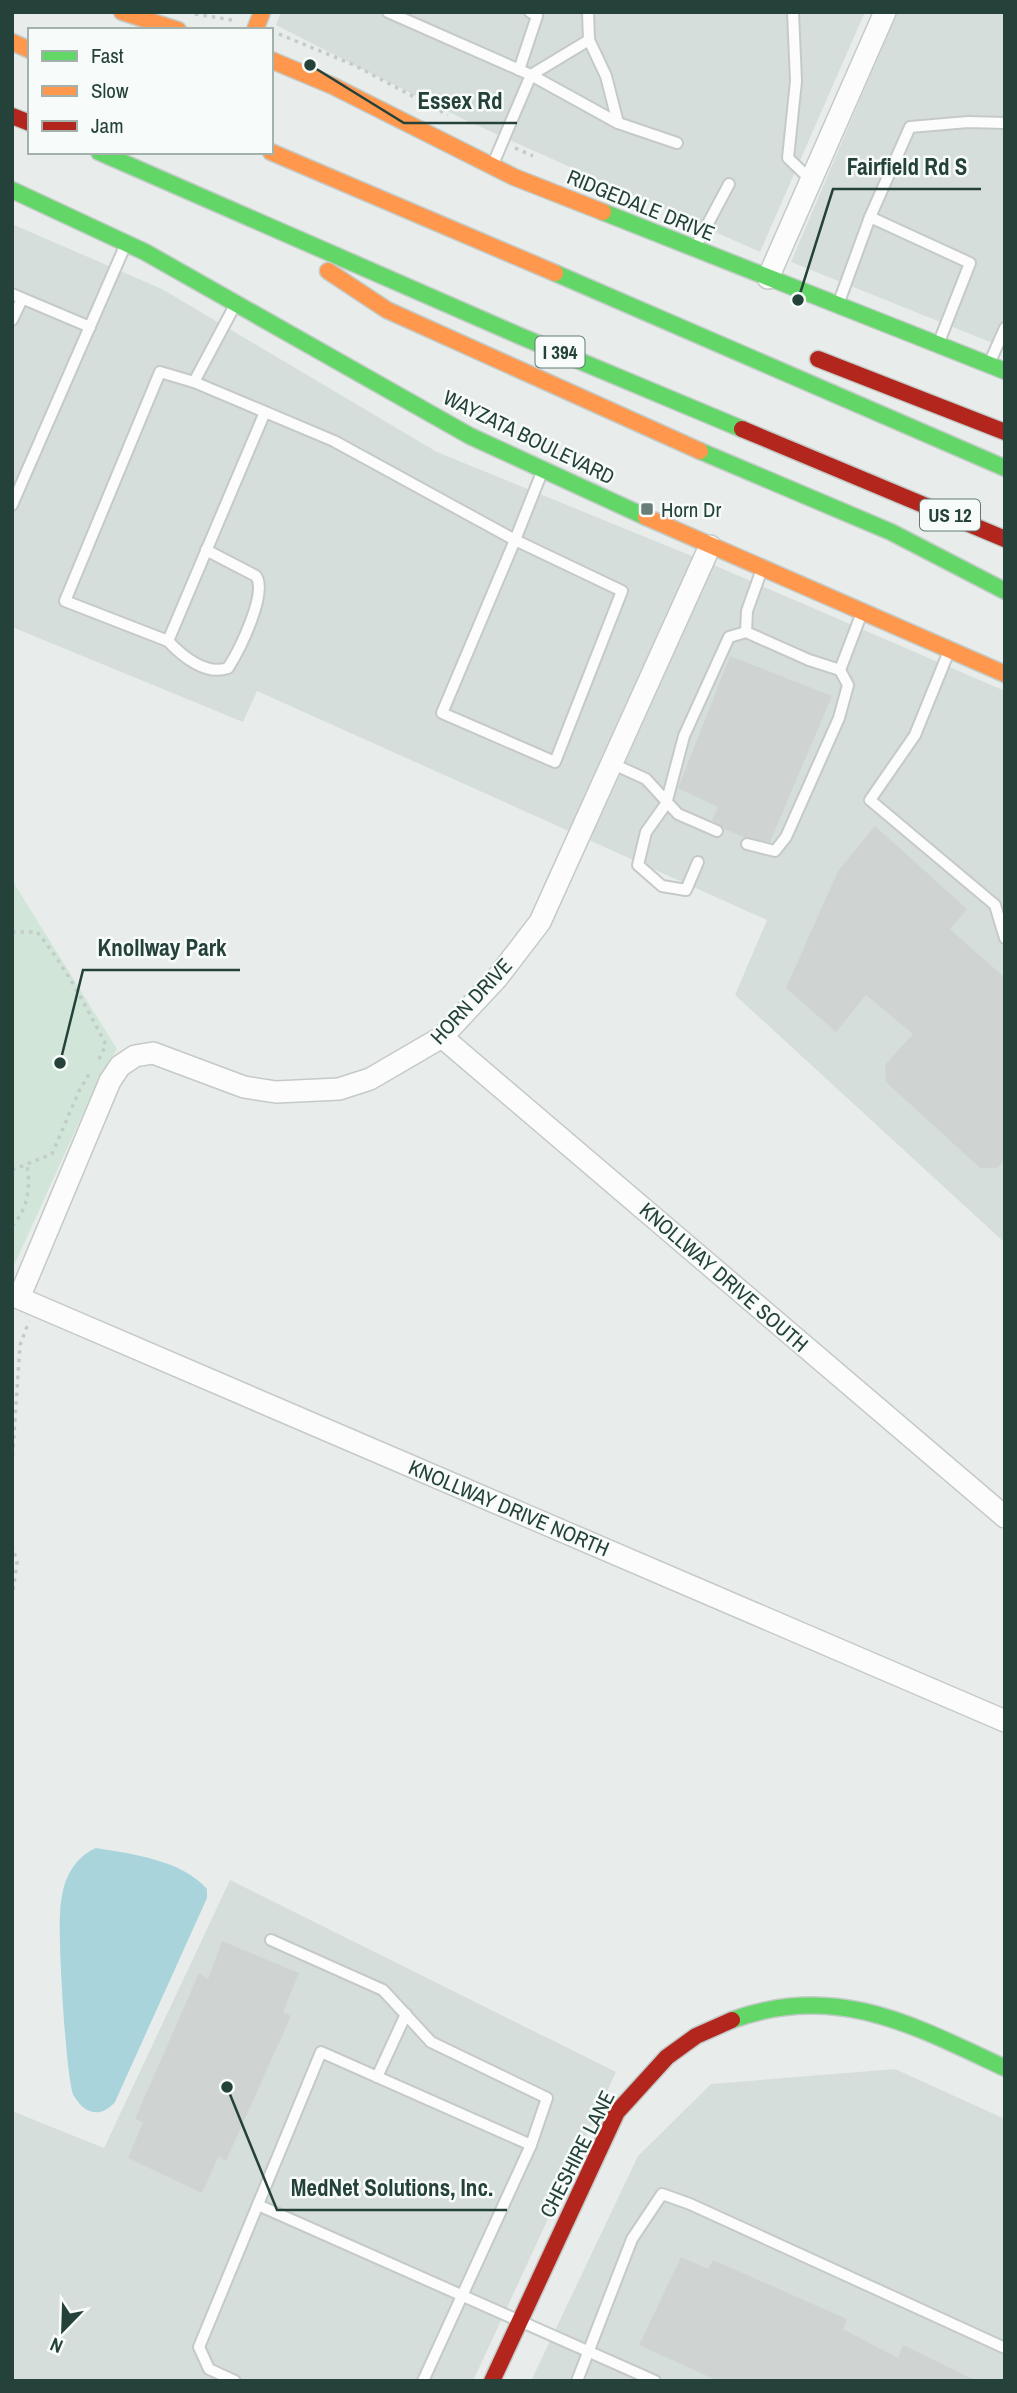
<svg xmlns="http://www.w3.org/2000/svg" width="1017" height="2393" font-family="'Archivo Narrow',sans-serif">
  <rect width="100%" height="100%" fill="#e8edeb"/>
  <!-- built -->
  <g fill="#d6dedb">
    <path d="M281,12H865L760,252L465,120L358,67L276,25Z"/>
    <path d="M897,12H1005V348L791,262Z"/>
    <path d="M12,224L162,289L437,452L709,563L1005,691V1243L735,995L767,920L257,691L243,722L12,627Z"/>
    <path d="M230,1880L616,2072L473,2381H12V2111L104,2148Z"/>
    <path d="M895,2069L1005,2119V2381H531L638,2156L711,2084Z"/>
  </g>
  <!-- green -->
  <path fill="#d1e6d8" d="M12,880L117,1049L100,1076L12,1270Z"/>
  <!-- water -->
  <path fill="#a9d4db" d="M96,1848C132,1854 182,1860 207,1889V1898L115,2102C101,2118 85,2115 74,2096C66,2084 58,1935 60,1915C60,1905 62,1893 65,1883C71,1867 80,1855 96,1848Z"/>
  <!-- building -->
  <g fill="#cfd4d2">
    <path d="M730,656L832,696L770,842L743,837L725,829L712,820L718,807L678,788Z"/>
    <path d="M875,826L967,909L950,929L1005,978V1159L997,1168H980L886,1082L885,1065L913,1034L866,995L836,1032L786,988L838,871Z"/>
    <path d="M222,1941L299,1973L283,2012L291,2016L226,2161L219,2156L202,2193L128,2158L143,2122L135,2119L199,1973L208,1979Z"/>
    <path d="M681,2257L708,2269L713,2260L847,2319L843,2329L898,2358L903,2345L977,2381H718L639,2345Z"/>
  </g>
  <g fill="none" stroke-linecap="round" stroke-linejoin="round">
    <defs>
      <g id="lane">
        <path d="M388,12L531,75L589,40"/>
        <path d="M588,12L589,40L606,76L618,123"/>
        <path d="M793,12L796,81L788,158L811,180"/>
        <path d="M519,70L537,16L530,12"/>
        <path d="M493,164L531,75L618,123L677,143"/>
        <path d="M870,217L910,127L968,122L1005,123"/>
        <path d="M696,246L729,184"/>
        <path d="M12,294L90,327"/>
        <path d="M839,302L870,217L970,263L939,342"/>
        <path d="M235,305L194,382L334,441L515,540L542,472"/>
        <path d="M12,320L22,299"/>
        <path d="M989,364L1005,328"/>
        <path d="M194,382L160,372L65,601L168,641L265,412"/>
        <path d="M12,505L125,246"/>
        <path d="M515,540L622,591L555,762L442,713Z"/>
        <path d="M762,569L747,611L746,632L809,660L840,670L861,615"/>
        <path d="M168,641C182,656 206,676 228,668C239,651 268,593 256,576L206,550"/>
        <path d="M949,651L915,735L870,800L995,905L1005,938"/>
        <path d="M613,764L646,779L678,814L717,831"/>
        <path d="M747,844L775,851L786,837L839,718L848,685L840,670"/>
        <path d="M698,862L686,890L662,886L638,865L646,832L666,804L684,736L729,637L746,632"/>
        <path d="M271,1940L383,1990L431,2042L547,2098L531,2145"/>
        <path d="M377,2077L406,2014"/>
        <path d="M258,2205L655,2381"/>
        <path d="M235,2381L209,2369L199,2347L321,2052L531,2145L423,2381"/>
        <path d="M577,2381L632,2239L662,2194L690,2204L1005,2348"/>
      </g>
      <g id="street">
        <path d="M768,278L885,12"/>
        <path d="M442,1037L1005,1517"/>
        <path d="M12,1295L1005,1721"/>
        <path d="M19,1298L110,1081L120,1066L135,1056L153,1053L244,1087L276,1092L339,1089L370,1079L442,1037L497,978L540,922L710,546"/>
      </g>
      <g id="fast">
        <path d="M99,152L520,336L742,429"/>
        <path d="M12,190L145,252L470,436L646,517"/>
        <path d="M603,212L1005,371"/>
        <path d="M555,273L1005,468"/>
        <path d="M700,451L891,532L1005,591"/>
        <path d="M732,2020C836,1982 913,2025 1005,2068"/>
      </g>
      <g id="slow">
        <path d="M122,12L178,30"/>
        <path d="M255,30L262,12"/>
        <path d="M12,42L30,50"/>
        <path d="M271,60L333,86L514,177L603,212"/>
        <path d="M271,152L555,273"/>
        <path d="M328,271L387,310L700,451"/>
        <path d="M646,517L1005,674"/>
      </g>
      <g id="jam">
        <path d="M12,116L30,123"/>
        <path d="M818,359L1005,432"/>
        <path d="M742,429L1005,539"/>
        <path d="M492,2381L617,2112L667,2057L696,2036L732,2020"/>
      </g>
    </defs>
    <!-- lane casing -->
    <use href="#lane" stroke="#c5cac8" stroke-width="14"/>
    <!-- street casing -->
    <use href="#street" stroke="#c5cac8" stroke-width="24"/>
    <!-- fast casing -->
    <use href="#fast" stroke="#c3cbc8" stroke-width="19"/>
    <!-- slow casing -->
    <use href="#slow" stroke="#c3cbc8" stroke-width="19"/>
    <!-- jam casing -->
    <use href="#jam" stroke="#c3cbc8" stroke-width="19"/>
    <!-- path -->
    <g stroke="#c3ccca" stroke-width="3.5" stroke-dasharray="3.5 5" stroke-linecap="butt">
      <path d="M195,14L232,20"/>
      <path d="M279,34L354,65L448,115"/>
      <path d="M515,148L533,156"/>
      <path d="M12,932H37C65,966 86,1006 106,1045L99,1059"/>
      <path d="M12,1170L52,1154L79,1091L89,1074"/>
      <path d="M12,1226C29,1208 30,1187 27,1164"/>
      <path d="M12,1464L20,1345L29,1321"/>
      <path d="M12,1545L17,1562L12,1599"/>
    </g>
    <!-- lane -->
    <use href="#lane" stroke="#fcfcfc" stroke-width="10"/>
    <!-- street -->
    <use href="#street" stroke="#fcfcfc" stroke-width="21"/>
    <!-- fast -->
    <use href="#fast" stroke="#63d668" stroke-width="16"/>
    <!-- slow -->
    <use href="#slow" stroke="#ff974d" stroke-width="16"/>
    <!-- jam -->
    <use href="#jam" stroke="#b3261e" stroke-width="16"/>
  </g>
  <!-- markers -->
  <rect fill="#697e78" stroke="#f7fbf9" stroke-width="2.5" x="640" y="502" width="14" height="14" rx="3.5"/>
  <g text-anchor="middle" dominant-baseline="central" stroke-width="5" stroke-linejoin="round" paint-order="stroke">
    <!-- shield labels -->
    <g fill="#f7fbf9" stroke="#637a73" stroke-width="2">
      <rect x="535.5" y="336.5" width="49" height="31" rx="5"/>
      <rect x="920" y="499.5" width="60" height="31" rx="5"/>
    </g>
    <g font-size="19" font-weight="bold" fill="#24423a">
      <text x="560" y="352">I 394</text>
      <text x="950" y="515">US 12</text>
    </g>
    <!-- street labels -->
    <g font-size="21" fill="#24423a" stroke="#f7fbf9">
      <text transform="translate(641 205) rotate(22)">RIDGEDALE DRIVE</text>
      <text transform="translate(529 437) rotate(26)">WAYZATA BOULEVARD</text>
      <text transform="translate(471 1001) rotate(-47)">HORN DRIVE</text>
      <text transform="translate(724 1277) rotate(41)">KNOLLWAY DRIVE SOUTH</text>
      <text transform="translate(509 1508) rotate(23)">KNOLLWAY DRIVE NORTH</text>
      <text transform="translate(577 2154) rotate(-63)">CHESHIRE LANE</text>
    </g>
    <!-- poi labels -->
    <g font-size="21" fill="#24423a" stroke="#f7fbf9" text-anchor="start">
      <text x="661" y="509">Horn Dr</text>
    </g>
  </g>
  <!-- callouts -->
  <path fill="none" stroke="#24423a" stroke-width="2.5" d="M310 65L404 123H517M798 300L833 189H981M60 1063L83 970H240M227 2087L277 2210H507"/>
  <g fill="#24423a" stroke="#f7fbf9" stroke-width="2.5">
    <circle cx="310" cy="65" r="7"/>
    <circle cx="798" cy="300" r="7"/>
    <circle cx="60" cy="1063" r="7"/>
    <circle cx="227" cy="2087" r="7"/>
  </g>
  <g font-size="23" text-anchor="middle" font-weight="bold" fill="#24423a" stroke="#f7fbf9" stroke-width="5" stroke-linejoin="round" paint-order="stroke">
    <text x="460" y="109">Essex Rd</text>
    <text x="907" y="175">Fairfield Rd S</text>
    <text x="162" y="956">Knollway Park</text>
    <text x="392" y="2196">MedNet Solutions, Inc.</text>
  </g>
  <!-- border -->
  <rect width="1017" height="2393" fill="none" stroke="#24423a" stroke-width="28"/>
  <!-- legend -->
  <rect x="28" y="28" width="245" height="126" fill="#f7fbf9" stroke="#a3b1ad" stroke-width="2"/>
  <rect x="42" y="51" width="35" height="10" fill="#63d668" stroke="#a3b1ad" stroke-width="2"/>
  <text x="91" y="63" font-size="21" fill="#24423a">Fast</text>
  <rect x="42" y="86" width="35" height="10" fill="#ff974d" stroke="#a3b1ad" stroke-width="2"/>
  <text x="91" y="98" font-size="21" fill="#24423a">Slow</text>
  <rect x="42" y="121" width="35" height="10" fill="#b3261e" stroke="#a3b1ad" stroke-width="2"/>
  <text x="91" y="133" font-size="21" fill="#24423a">Jam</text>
  <!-- north arrow -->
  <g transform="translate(63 2330) rotate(203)" stroke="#f7fbf9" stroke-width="5" paint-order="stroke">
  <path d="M0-5L12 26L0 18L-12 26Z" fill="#24423a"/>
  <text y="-10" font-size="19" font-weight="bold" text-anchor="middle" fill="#24423a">N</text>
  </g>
</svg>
